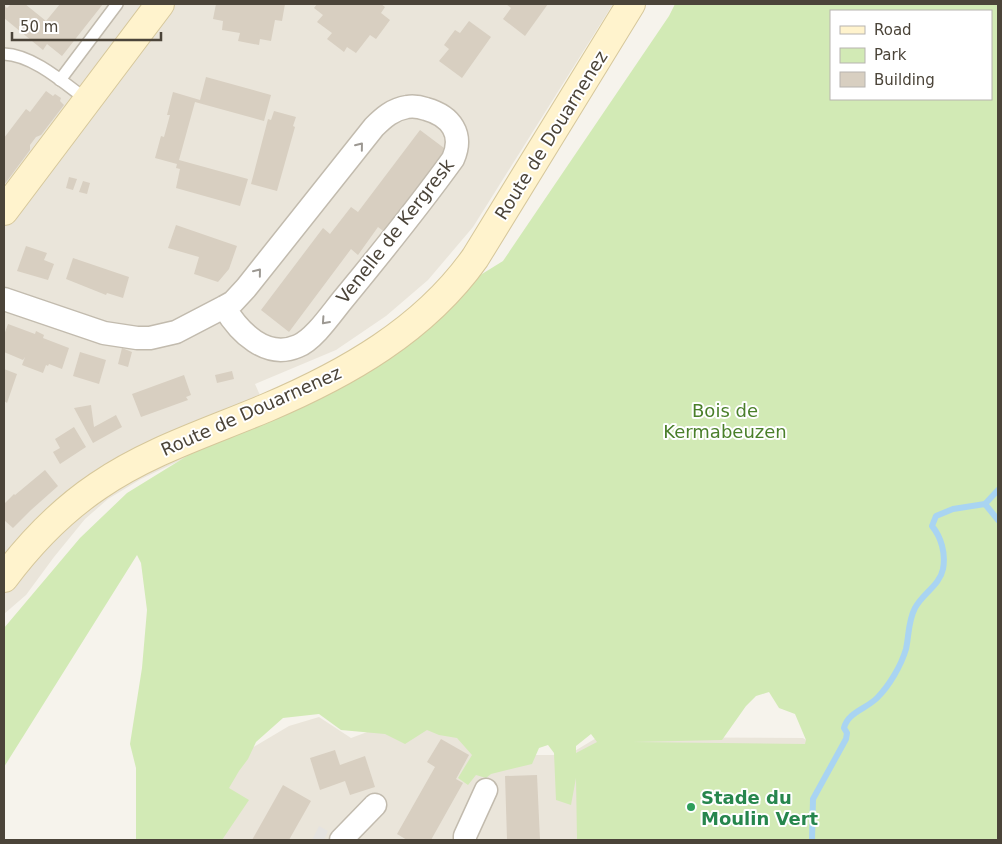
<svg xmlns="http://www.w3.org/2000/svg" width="1002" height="844" font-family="'DejaVu Sans',sans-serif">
  <rect width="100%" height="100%" fill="#f6f3ec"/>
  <!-- residential -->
  <g fill="#eae5da">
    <path d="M4,4H613L473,227L428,280L386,316L336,350L255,384L270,418L141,479L108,499L85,519L54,557L26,595L4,614Z"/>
    <path d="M462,697L516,761L536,755H568L598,737L803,738L833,756L939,840H195L245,752L289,726L319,717L351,738Z"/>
  </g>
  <!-- green -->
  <path fill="#d2eab5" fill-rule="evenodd" d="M675,4H998V840H577L576,778L571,805L556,800L554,753L548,745L539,748L532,764L491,774L486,778L476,775L468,785L458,778L472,755L457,738L439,735L427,730L405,744L385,734L341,730L319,714L283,718L256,742L248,759L239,771L229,788L249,800L222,840H136V768L130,744L142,668L147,610L141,563L137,555L4,767V628L80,538L127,493L503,261L669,16ZM831,11H991V99H831ZM769,692L779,708L795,714L806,740L805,744L633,742L722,740L746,706L756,696ZM591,734L597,742L576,753V746Z"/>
  <!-- parking -->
  <path fill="#e5e3e0" d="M319,826L328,831L324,840H312Z"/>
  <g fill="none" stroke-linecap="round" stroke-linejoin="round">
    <!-- stream -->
    <g stroke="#a9d4f2" stroke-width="6">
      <path d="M985,504L998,520"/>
      <path d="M812,840L813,799L846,739L847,733L844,728C848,712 866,709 877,698C889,686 901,666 906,649C909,636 908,621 915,608C922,594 940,585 943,569C946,553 941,537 932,526L936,516L953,509L985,504L998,490"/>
    </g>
  </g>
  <!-- building -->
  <g fill="#d8cfc1">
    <path d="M11,4H25L46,21L60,4H103L62,56L47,44L43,50L4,18V5L7,8Z"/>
    <path d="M216,4H285L282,21L275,20L271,41L260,39L259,45L238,41L240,33L222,30L223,21L213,19Z"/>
    <path d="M317,4H381L385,7L381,13L390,20L376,39L370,35L356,53L347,47L344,52L327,39L332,33L317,22L323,15L314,8Z"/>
    <path d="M506,4H548L525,36L503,19L511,8Z"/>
    <path d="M469,21L491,37L462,78L439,61L449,49L444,45L449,38L455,30L460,33Z"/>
    <path d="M206,77L271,95L264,121L195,102L179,160L248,179L240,206L176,188L180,169L176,168L177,164L155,158L161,136L164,137L170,115H167L173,92L200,100Z"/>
    <path d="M46,91L53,96L55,94L61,98L60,101L64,105L41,135L36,137L30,145V150L4,185V138L26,109L30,112Z"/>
    <path d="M274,111L296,117L293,126L295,127L277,191L251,184L268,119L271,120Z"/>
    <path d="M420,130L448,151L386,233L378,227L358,255L351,249L289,332L261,310L323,228L330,234L351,207L358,212Z"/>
    <path d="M69,177L77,179L73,190L66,188Z"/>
    <path d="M83,181L90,183L87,194L79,192Z"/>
    <path d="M176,225L237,246L229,269L218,282L194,274L199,257L168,248Z"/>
    <path d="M26,246L47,253L44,260L54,264L48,280L17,271Z"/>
    <path d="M73,258L129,277L123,298L107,293L106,295L66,279Z"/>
    <path d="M8,324L35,334L36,331L44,335L43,338L69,348L62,369L49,364L48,366L46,365L43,373L22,365L25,357L23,360L4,352V335Z"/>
    <path d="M122,348L132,352L128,367L118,364Z"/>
    <path d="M80,352L106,360L99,384L73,376Z"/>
    <path d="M4,369L17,374L7,403L4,401Z"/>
    <path d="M232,371L234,379L217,383L215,375Z"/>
    <path d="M184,375L191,395L186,397L188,400L141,417L132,394Z"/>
    <path d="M91,405L94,427L116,415L122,427L93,443L74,408Z"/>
    <path d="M74,427L86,447L60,464L53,452L60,448L55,439Z"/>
    <path d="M45,470L58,486L31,510L13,528L4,520V504L14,494L15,495Z"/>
    <path d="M441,739L469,755L456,779L463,783L431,840H407L397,834L435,767L427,762Z"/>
    <path d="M335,750L340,765L365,756L375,787L350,795L345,781L320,790L310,758Z"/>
    <path d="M537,775L540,840H507L505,776Z"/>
    <path d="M283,785L311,801L289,840H252Z"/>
  </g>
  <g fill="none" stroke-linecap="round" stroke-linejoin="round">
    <defs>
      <g id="lane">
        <path d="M4,54C33,55 64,83 87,100"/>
        <path d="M60,80L117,4"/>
      </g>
      <g id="street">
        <path d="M4,299L104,333L137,338H150L176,332L224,307L233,302L246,288L374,127C383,118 393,109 407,107C413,106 420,107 426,109C451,116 464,134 453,159C419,206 382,252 345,297C333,311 315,339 298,346C266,360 239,332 224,307"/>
        <path d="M341,840L375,805"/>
        <path d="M465,840V836L486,790"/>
      </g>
      <g id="secondary">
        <path d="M4,211L160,4"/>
        <path d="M4,578C31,542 61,511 98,486C149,451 209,432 266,408C346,374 424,330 475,258L631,4"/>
      </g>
    </defs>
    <!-- lane casing -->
    <use href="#lane" stroke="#c2bbae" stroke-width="14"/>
    <!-- street casing -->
    <use href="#street" stroke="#c2bbae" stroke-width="25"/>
    <!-- secondary casing -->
    <use href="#secondary" stroke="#d6c79b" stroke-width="30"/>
    <!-- lane -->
    <use href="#lane" stroke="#fff" stroke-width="11"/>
    <!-- street -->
    <use href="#street" stroke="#fff" stroke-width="22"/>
    <!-- secondary -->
    <use href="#secondary" stroke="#fff3cd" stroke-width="28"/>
  </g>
  <!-- one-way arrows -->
  <defs><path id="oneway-chevron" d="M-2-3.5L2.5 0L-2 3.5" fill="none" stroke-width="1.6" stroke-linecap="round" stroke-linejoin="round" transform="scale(1.25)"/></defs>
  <g stroke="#9c9892">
    <use href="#oneway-chevron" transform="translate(360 146) rotate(-51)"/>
    <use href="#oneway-chevron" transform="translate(258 272) rotate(-51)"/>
    <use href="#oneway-chevron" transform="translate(325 321) rotate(132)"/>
  </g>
  <!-- markers -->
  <circle fill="#2e9e5b" stroke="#fff" stroke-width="2" cx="691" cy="807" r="5"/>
  <g text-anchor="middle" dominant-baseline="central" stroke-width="4" stroke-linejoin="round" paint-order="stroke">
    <!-- street labels -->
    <g font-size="18" fill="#4b4439" stroke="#fff">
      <text transform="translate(551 135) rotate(-58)">Route de Douarnenez</text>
      <text transform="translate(395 231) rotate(-52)">Venelle de Kergresk</text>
      <text transform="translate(251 411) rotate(-24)">Route de Douarnenez</text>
    </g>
    <!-- park labels -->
    <g font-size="18" fill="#4a7f2a" stroke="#fff">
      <text x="725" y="410">Bois de<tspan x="725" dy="21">Kermabeuzen</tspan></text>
    </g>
    <!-- leisure labels -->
    <g font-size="18" font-weight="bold" fill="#27864d" stroke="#fff" text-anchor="start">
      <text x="701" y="797">Stade du<tspan x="701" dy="21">Moulin Vert</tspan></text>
    </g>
  </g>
  <!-- border -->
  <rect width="1002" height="844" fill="none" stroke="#4b4439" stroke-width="10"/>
  <!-- legend -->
  <rect x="830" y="10" width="162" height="90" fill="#ffffff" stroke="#b7b4b0"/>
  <rect x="840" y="26" width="25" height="8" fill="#fff3cd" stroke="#b7b4b0"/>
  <text x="874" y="35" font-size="15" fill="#4b4439">Road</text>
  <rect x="840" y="48" width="25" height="15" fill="#d2eab5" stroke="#b7b4b0"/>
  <text x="874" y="60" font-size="15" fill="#4b4439">Park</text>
  <rect x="840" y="72" width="25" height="15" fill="#d8cfc1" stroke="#b7b4b0"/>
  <text x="874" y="85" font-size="15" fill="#4b4439">Building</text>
  <!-- scale -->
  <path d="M12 32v8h149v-8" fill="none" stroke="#4b4439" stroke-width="2.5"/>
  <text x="20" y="32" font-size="15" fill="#4b4439" stroke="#ffffff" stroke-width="4" paint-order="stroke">50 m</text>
</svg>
